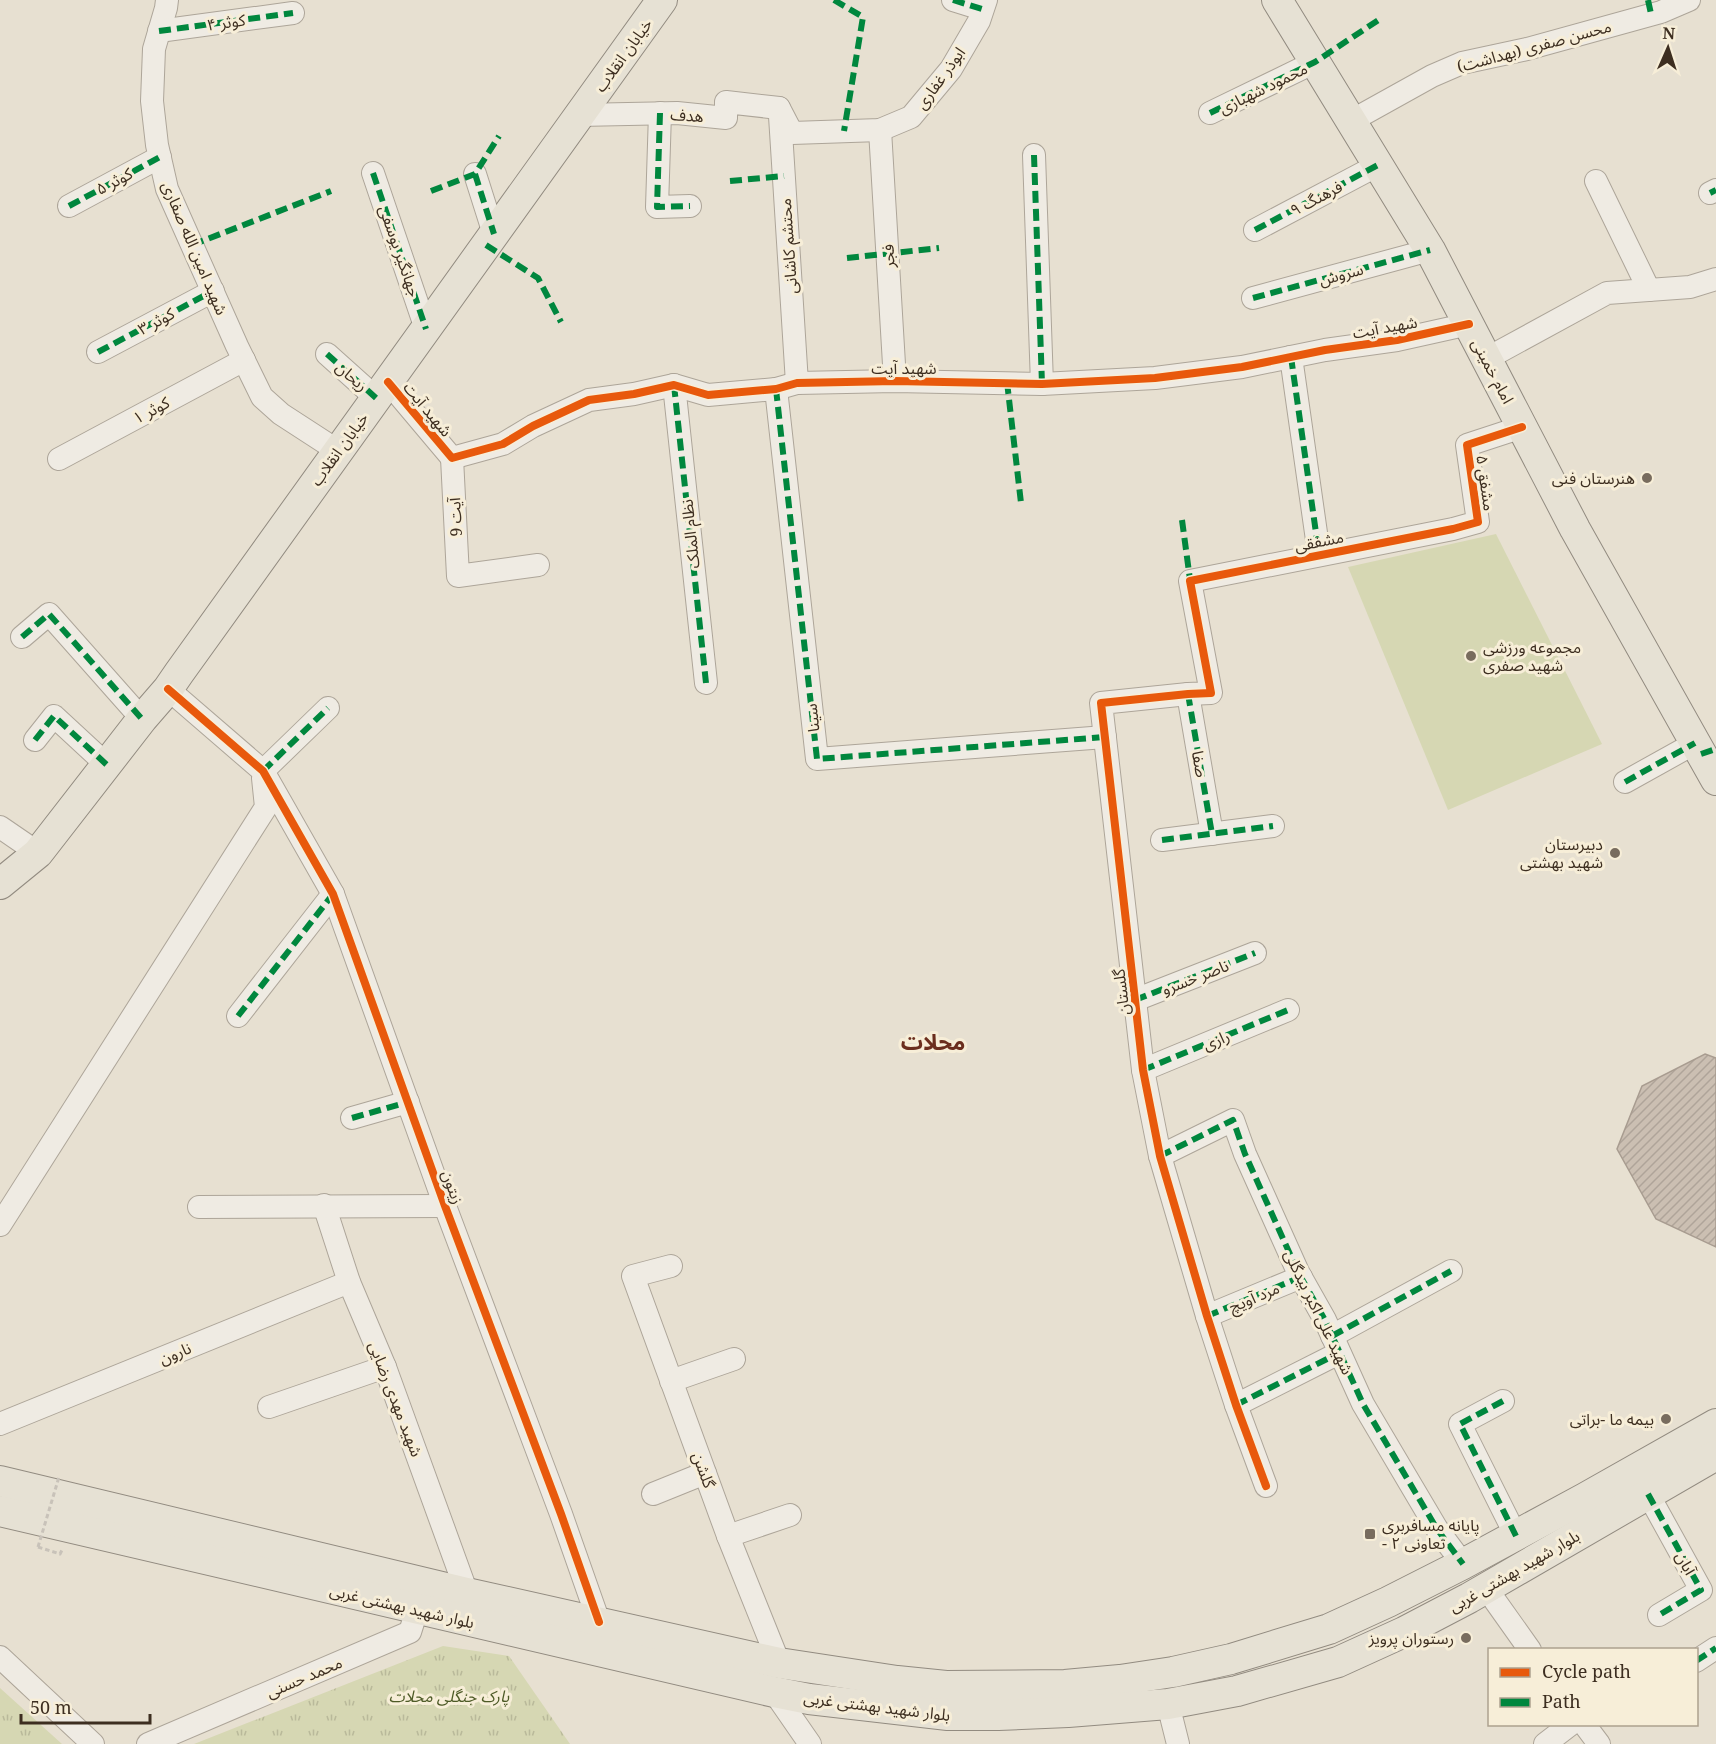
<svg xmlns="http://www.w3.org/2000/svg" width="1716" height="1744" font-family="'Noto Serif','Noto Sans Arabic',serif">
  <defs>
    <pattern id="grass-tufts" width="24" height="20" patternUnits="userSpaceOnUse" patternTransform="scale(1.5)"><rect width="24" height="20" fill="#d6d7b3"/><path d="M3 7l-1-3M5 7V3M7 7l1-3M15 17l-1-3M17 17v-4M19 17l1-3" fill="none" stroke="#b9b99a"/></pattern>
    <pattern id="building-hatch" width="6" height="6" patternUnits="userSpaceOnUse" patternTransform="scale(1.5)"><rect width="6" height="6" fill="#cbbfb2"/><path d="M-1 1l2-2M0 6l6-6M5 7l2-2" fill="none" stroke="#afa499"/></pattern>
  </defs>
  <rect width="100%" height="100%" fill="#e7e0d1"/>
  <!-- grass -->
  <g fill="url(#grass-tufts)">
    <path d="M443,1646L509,1656L570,1744H194Z"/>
    <path d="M0,1688L62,1744H0Z"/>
  </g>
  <!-- pitch -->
  <path fill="#d6d7b3" d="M1496,534L1602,744L1448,810L1348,567Z"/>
  <!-- building -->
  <path fill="url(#building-hatch)" stroke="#a89c90" stroke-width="1.5" d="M1705,1054L1716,1058V1247L1656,1219L1617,1149L1642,1086Z"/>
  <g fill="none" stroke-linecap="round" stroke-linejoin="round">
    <defs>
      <g id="minor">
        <path d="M167,0L166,8L154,49L152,101L157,145L167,189L237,346L262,397L281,414L338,451"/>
        <path d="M953,0L982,9"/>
        <path d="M159,31L293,13"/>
        <path d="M779,108L792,133L880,130L911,117L951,69L979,21L986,0"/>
        <path d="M660,113L657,207L690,206"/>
        <path d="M1210,113L1315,62"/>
        <path d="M579,115L677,113L726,118V102L779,108"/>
        <path d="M780,116L797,383"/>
        <path d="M1351,121L1432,76L1462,63L1527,49L1661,12L1689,0"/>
        <path d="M880,130L895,381"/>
        <path d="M1034,155L1042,384"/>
        <path d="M373,173L426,329"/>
        <path d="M475,174L494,234"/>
        <path d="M1596,181L1649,290"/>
        <path d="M1710,193L1716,190"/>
        <path d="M69,206L160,157"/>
        <path d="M1255,230L1378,165"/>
        <path d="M1253,298L1430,250"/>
        <path d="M98,352L213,291"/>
        <path d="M327,354L376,398"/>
        <path d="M1291,357L1319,554"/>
        <path d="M1486,359L1607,293L1690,287L1716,279"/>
        <path d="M388,382L452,458L503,444L533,426L589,400L634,394L674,385L708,395L776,389L797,383L895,381L1042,384L1155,378L1242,367L1325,350L1397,340L1469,324"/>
        <path d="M674,385L706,683"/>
        <path d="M776,389L817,759L1105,737"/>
        <path d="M452,458L458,576L538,565"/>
        <path d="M59,459L244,360"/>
        <path d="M22,637L49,614L142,719"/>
        <path d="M168,689L263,771L333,894L445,1206L561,1514L599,1622"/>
        <path d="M1188,694L1212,834"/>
        <path d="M35,740L54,716L107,765"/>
        <path d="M263,771L328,708"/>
        <path d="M1625,782L1695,743"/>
        <path d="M0,827L38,853"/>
        <path d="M1162,840L1273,826"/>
        <path d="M1135,1000L1255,953"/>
        <path d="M238,1016L333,894"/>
        <path d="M1143,1070L1288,1010"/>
        <path d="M352,1118L408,1102"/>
        <path d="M1160,1156L1233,1120L1245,1154L1298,1272L1325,1320L1363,1404L1437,1529L1463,1564"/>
        <path d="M324,1205L349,1282L385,1367L467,1593"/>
        <path d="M199,1207L445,1206"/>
        <path d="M0,1225L266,807L263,778"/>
        <path d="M671,1266L633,1276L728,1536L779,1663"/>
        <path d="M1207,1316L1301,1277"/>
        <path d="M1332,1336L1451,1271"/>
        <path d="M671,1381L734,1359"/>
        <path d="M1503,1401L1460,1424L1516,1536"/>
        <path d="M1236,1405L1339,1353"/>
        <path d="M269,1407L385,1367"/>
        <path d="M0,1424L349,1282"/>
        <path d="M1266,1486L1236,1405L1207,1316L1160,1156L1143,1070L1101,703L1188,694L1211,693L1190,581L1453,529L1478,522L1467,445L1522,427"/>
        <path d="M653,1494L705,1473"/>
        <path d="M1648,1494L1701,1590L1659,1615"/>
        <path d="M728,1536L790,1515"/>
        <path d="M1486,1588L1530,1650"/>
        <path d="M0,1657L93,1744"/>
        <path d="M1696,1661L1716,1648"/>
        <path d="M774,1692L810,1744"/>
        <path d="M1168,1704L1178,1744"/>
        <path d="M1584,1724L1599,1744"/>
        <path d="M148,1744L410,1632L417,1610"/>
        <path d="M1545,1744L1571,1724"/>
      </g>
      <g id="major">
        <path d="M1277,0L1430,250L1575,529L1716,780"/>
        <path d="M0,884L38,853L142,719L168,689L179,673L662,0"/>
        <path d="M0,1481L467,1593L779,1663L897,1681L946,1686L1065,1685L1120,1680L1173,1672L1231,1659L1329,1629L1388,1602L1463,1564L1585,1498L1716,1424"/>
        <path d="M0,1511L774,1692L809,1699L948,1715H998L1068,1712L1168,1704L1237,1691L1338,1662L1404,1632L1469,1598L1716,1455"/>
      </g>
    </defs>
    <!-- minor casing -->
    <use href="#minor" stroke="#ada599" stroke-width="24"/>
    <!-- major casing -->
    <use href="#major" stroke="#928b80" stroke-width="32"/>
    <!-- path -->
    <path stroke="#c8c2b9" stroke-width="3" stroke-dasharray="4.5 3" stroke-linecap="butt" d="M38,1547L60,1554L62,1550"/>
    <!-- minor -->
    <use href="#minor" stroke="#efebe3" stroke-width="22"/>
    <!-- major -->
    <use href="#major" stroke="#e6e1d4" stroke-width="30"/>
    <!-- path-bridge -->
    <path stroke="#c8c2b9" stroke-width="3" stroke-dasharray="4.5 3" stroke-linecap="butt" d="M38,1547L59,1477"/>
    <!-- quiet -->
    <g stroke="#00873e" stroke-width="6" stroke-dasharray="12 6" stroke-linecap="butt">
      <path d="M834,0L863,17L844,131"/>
      <path d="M953,0L982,9"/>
      <path d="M1648,0L1651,14"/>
      <path d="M159,31L293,13"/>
      <path d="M660,113L657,207L690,206"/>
      <path d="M1210,113L1315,62L1380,19"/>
      <path d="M1034,155L1042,384"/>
      <path d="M373,173L426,329"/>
      <path d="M475,174L494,234"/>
      <path d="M730,181L784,176"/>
      <path d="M431,191L475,174L499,136"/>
      <path d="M1710,193L1716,190"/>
      <path d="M69,206L160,157"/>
      <path d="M1255,230L1378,165"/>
      <path d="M192,245L331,191"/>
      <path d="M486,245L538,278L561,322"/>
      <path d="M847,258L939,248"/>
      <path d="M1253,298L1430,250"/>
      <path d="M98,352L213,291"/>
      <path d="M327,354L376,398"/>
      <path d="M1291,357L1319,554"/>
      <path d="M1007,382L1021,503"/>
      <path d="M674,385L706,683"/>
      <path d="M776,389L817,759L1105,737"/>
      <path d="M1182,520L1191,587"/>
      <path d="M22,637L49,614L142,719"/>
      <path d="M1188,694L1212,834"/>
      <path d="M35,740L54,716L107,765"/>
      <path d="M1701,754L1716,749"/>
      <path d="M263,771L328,708"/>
      <path d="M1625,782L1695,743"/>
      <path d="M1162,840L1273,826"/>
      <path d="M1135,1000L1255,953"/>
      <path d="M238,1016L333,894"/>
      <path d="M1143,1070L1288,1010"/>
      <path d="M352,1118L408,1102"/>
      <path d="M1160,1156L1233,1120L1245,1154L1298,1272L1325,1320L1363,1404L1437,1529L1463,1564"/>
      <path d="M1207,1316L1301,1277"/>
      <path d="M1332,1336L1451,1271"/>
      <path d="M1503,1401L1460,1424L1516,1536"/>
      <path d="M1236,1405L1339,1353"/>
      <path d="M1648,1494L1701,1590L1659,1615"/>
      <path d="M1696,1661L1716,1648"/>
    </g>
    <defs>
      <g id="cycleway">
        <path d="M388,382L452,458L503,444L533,426L589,400L634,394L674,385L708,395L776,389L797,383L895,381L1042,384L1155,378L1242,367L1325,350L1397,340L1469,324"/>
        <path d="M168,689L263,771L333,894L445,1206L561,1514L599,1622"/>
        <path d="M1266,1486L1236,1405L1207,1316L1160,1156L1143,1070L1101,703L1188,694L1211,693L1190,581L1453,529L1478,522L1467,445L1522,427"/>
      </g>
    </defs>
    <!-- cycleway casing -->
    <use href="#cycleway" stroke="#f7eed8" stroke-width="11"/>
    <!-- cycleway -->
    <use href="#cycleway" stroke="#e8590c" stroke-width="8"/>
  </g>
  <!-- markers -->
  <g fill="#786c5e" stroke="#f7eed8" stroke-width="2">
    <circle cx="1647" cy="478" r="6"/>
    <circle cx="1471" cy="656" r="6"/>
    <circle cx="1615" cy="853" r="6"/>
    <circle cx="1666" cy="1419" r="6"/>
    <rect x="1364" y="1528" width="12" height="12" rx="3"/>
    <circle cx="1466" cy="1638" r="6"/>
  </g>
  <g text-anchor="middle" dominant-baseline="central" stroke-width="6" stroke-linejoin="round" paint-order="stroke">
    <!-- street labels -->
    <g font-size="16" fill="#3d2e20" stroke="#f7eed8">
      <text transform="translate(226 22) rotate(-8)">کوثر ۴</text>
      <text transform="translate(1534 46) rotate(-15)">محسن صفری (بهداشت)</text>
      <text transform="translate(623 55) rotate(-54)">خیابان انقلاب</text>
      <text transform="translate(940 78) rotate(-54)">ابوذر غفاری</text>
      <text transform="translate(1263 88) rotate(-26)">محمود شهبازی</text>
      <text transform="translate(687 115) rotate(4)">هدف</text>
      <text transform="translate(114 181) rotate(-28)">کوثر ۵</text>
      <text transform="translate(1316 198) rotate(-28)">فرهنگ ۹</text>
      <text transform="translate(788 246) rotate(-94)">محتشم کاشانی</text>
      <text transform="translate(195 248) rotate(67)">شهید امین الله صفاری</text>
      <text transform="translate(400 251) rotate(71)">جهانگیر یوسفی</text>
      <text transform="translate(888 256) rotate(-93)">فجر</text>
      <text transform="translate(1341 274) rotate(-15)">سروش</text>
      <text transform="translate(156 321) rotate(-28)">کوثر ۳</text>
      <text transform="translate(1385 327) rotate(-10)">شهید آیت</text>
      <text x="904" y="368">شهید آیت</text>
      <text transform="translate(1493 371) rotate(62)">امام خمینی</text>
      <text transform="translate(352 376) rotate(41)">ریحان</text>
      <text transform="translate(428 409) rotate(50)">شهید آیت</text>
      <text transform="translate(151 410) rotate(-28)">کوثر ۱</text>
      <text transform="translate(339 449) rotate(-54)">خیابان انقلاب</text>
      <text transform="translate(1486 483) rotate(82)">مشفق ۵</text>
      <text transform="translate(455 517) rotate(-93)">آیت 9</text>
      <text transform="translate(690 534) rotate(-96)">نظام الملک</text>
      <text transform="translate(1319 541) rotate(-11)">مشفقی</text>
      <text transform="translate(812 718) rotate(-96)">سینا</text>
      <text transform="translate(1200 764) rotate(80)">صفا</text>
      <text transform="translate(1195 977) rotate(-21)">ناصر خسرو</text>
      <text transform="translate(1121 992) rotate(-97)">گلستان</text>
      <text transform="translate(1216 1040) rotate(-23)">رازی</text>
      <text transform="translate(453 1187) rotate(70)">زیتون</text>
      <text transform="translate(1254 1297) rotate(-23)">مرد آویچ</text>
      <text transform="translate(1319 1312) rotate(64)">شهید علی اکبر بیدگلی</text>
      <text transform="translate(175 1353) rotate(-22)">نارون</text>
      <text transform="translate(396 1399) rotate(69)">شهید مهدی رضایی</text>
      <text transform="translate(704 1470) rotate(70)">گلشن</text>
      <text transform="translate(1686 1563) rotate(61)">آبان</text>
      <text transform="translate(1514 1571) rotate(-30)">بلوار شهید بهشتی غربی</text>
      <text transform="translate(402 1606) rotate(13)">بلوار شهید بهشتی غربی</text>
      <text transform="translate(304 1677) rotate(-23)">محمد حسنی</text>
      <text transform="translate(877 1706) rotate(7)">بلوار شهید بهشتی غربی</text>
    </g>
    <!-- poi labels -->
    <g font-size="16" fill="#3d2e20" stroke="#f7eed8" text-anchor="end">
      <text x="1635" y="478">هنرستان فنی</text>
      <text x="1483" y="647" text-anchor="start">مجموعه ورزشی<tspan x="1483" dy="18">شهید صفری</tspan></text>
      <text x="1603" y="844">دبیرستان<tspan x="1603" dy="18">شهید بهشتی</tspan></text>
      <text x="1654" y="1419">بیمه ما -براتی</text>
      <text x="1382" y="1525" text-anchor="start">پایانه مسافربری<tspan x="1382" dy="18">- تعاونی ۲</tspan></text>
      <text x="1454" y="1638">رستوران پرویز</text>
    </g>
    <!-- park labels -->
    <g font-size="16" font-style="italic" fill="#4d5a26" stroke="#f7eed8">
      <text x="449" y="1696">پارک جنگلی محلات</text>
    </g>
    <!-- district labels -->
    <g font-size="22" font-weight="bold" fill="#6b2e1e" stroke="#f7eed8">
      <text x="933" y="1041">محلات</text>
    </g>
  </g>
  <!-- legend -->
  <rect x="1488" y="1648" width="210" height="78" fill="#f7eed8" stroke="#ada18e" stroke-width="1.5"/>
  <rect x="1500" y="1668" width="30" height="9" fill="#e8590c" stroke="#ada18e" stroke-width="1.5"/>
  <text x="1542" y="1678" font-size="18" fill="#3d2e20">Cycle path</text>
  <rect x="1500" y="1698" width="30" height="9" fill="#00873e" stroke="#ada18e" stroke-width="1.5"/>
  <text x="1542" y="1708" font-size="18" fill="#3d2e20">Path</text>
  <!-- north arrow -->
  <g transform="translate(1668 48) rotate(3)" stroke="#f7eed8" stroke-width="4.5" paint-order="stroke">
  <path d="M0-4.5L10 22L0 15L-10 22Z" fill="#3d2e20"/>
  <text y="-9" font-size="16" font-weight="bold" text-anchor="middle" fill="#3d2e20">N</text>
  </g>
  <!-- scale -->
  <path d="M21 1714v9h129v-9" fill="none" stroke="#3d2e20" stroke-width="3"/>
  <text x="30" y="1714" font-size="18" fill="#3d2e20" stroke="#f7eed8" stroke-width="4.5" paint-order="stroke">50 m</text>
</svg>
